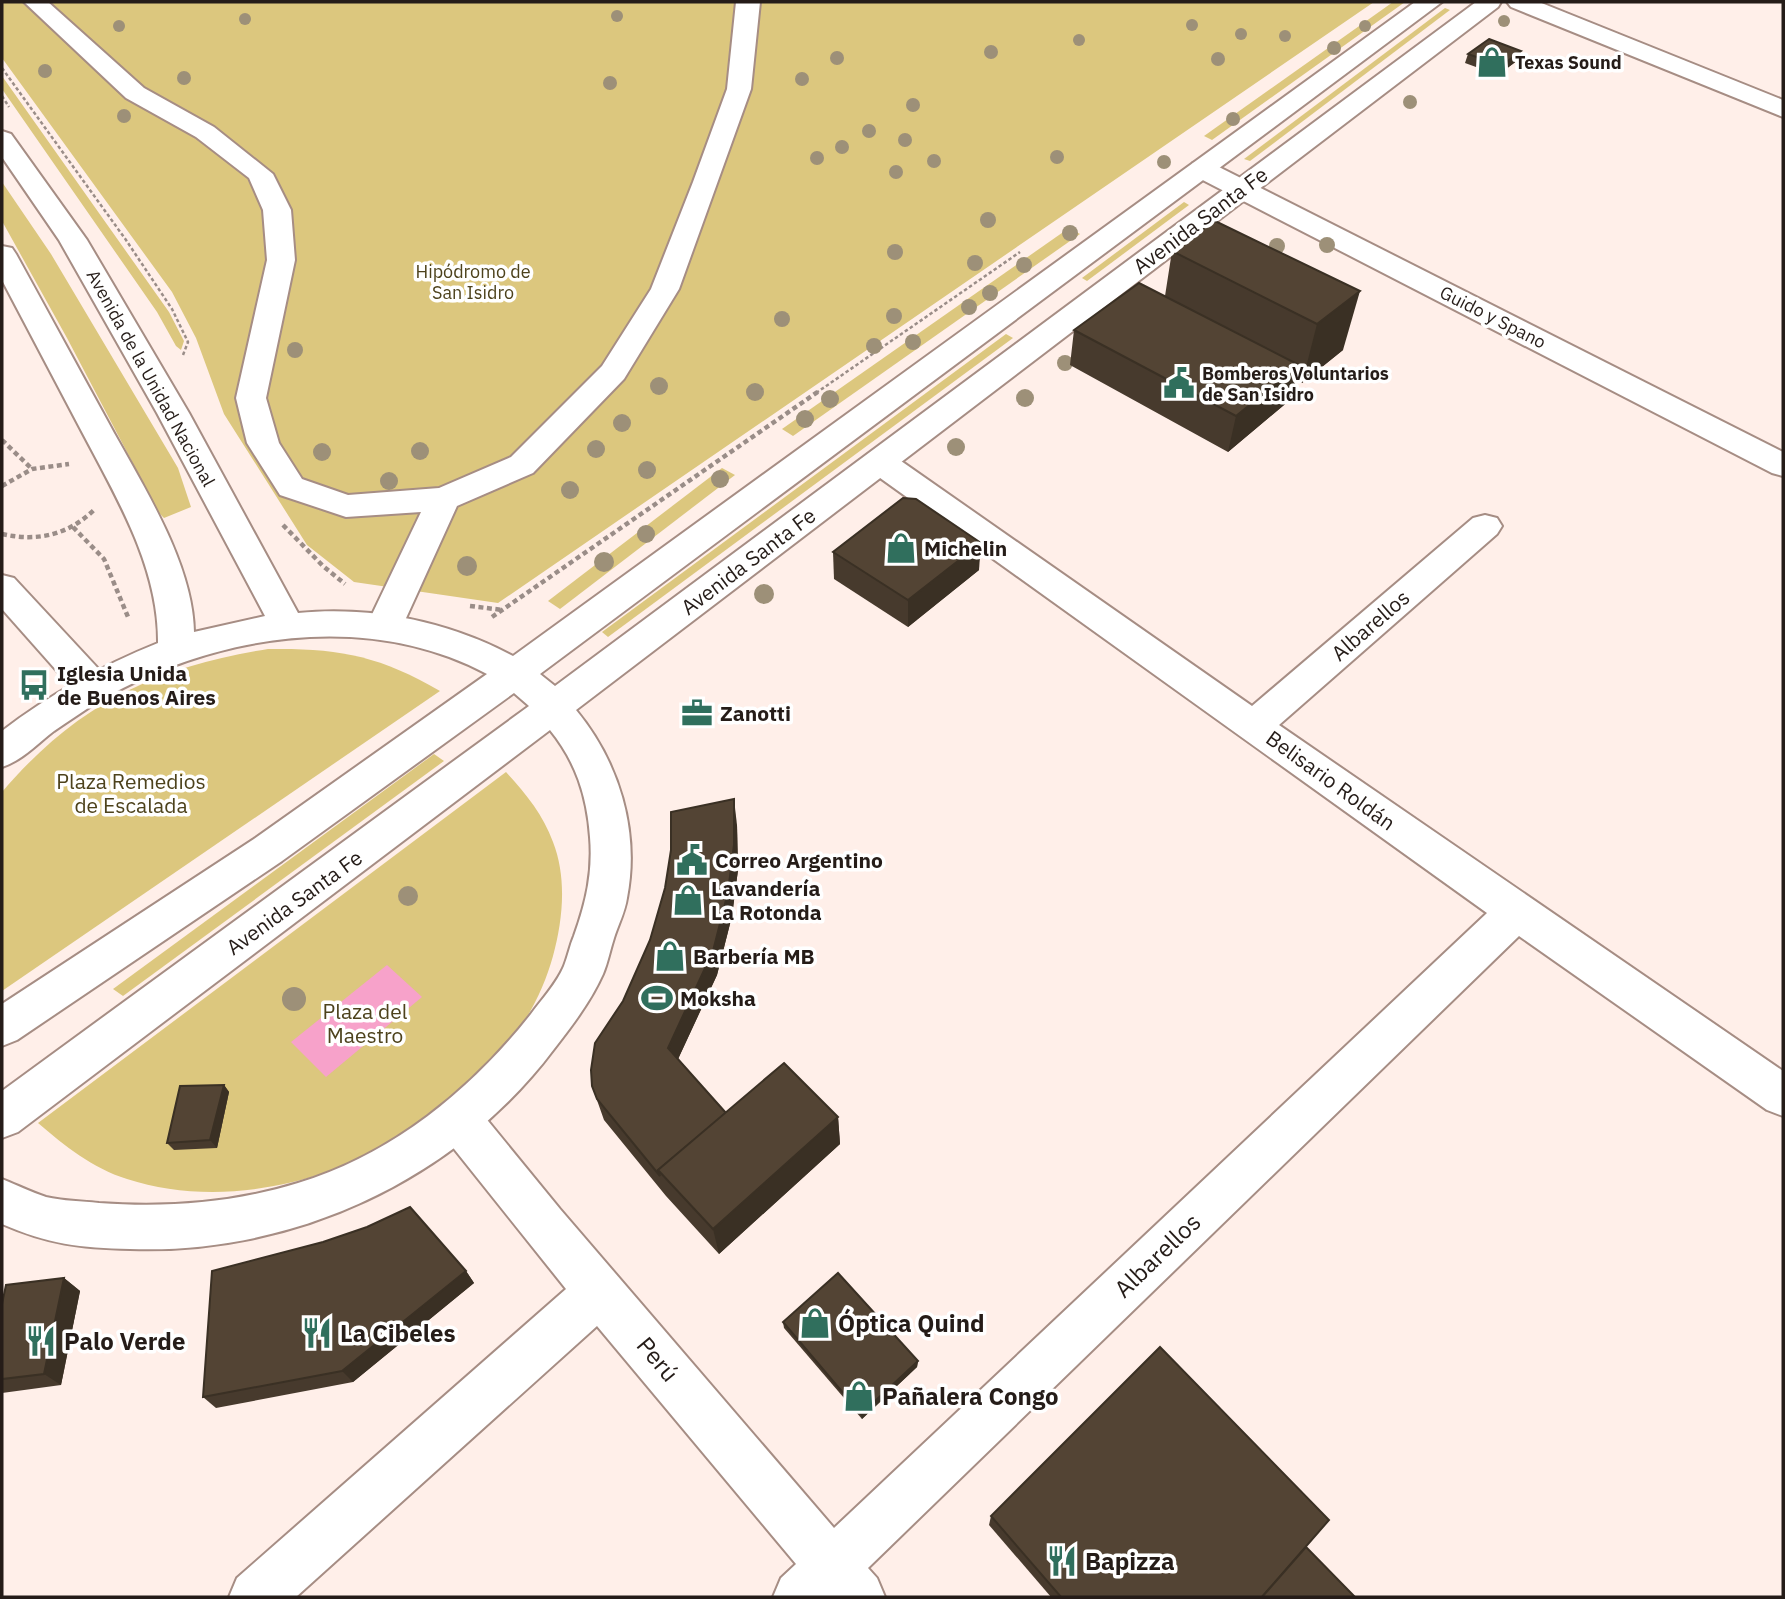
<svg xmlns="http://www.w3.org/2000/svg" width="1785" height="1599" font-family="'IBM Plex Sans',sans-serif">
  <rect width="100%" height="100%" fill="#ffefe9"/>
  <!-- green -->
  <g fill="#dcc77e">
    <path d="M2,2H1374L498,603L354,582L307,545L224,414L196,338L172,292L2,58Z"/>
    <path d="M1393,2H1405L1212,140L1204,136Z"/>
    <path d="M1445,8L1450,10L1250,161L1244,159Z"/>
    <path d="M2,76L169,312L184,341L181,350L176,346L157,312L2,89Z"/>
    <path d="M2,182L51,254L178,468L191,507L164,518L159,513L67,338L2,221Z"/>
    <path d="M1184,202L1189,205L1087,281L1082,278Z"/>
    <path d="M1069,228L1080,234L793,436L782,429Z"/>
    <path d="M1006,334L1013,338L608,637L602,632Z"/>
    <path d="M722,468L735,475L560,609L548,601Z"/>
    <path d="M268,649C338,648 378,655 440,691L2,991V792C77,704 155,667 268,649Z"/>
    <path d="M434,754L444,761L123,996L113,989Z"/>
    <path d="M506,772C525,793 543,814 553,842C567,878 563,919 553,956C508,1120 287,1231 127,1179C92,1168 65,1146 38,1123Z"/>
  </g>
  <!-- water -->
  <path fill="#f7a2ca" d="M387,965L422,997L326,1077L291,1042Z"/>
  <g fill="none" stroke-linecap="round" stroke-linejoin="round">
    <defs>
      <g id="minor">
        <path d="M24,2H48L144,88L214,127L273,174L291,210L295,260L266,398L279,443L302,479L348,495L439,488L511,457L602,366L651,289L693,182L727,89L736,2H760L751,89L679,289L624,379L533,473L457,506L402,627L396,636L384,640L372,636L366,627L421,512L346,517L280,495L247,443L236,398L267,260L263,210L249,178L196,137L126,98Z"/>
        <path d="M1507,2H1539L1783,100V117L1511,7Z"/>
        <path d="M1202,161L1211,163L1783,452V476L1772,473L1193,175L1189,169L1193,163Z"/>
        <path d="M880,451L891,454L1252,706L1473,518L1485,515L1497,518L1502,526L1497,534L1279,725L1783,1071V1116L1767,1110L1519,936L868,1568L877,1578L885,1597H773L781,1578L796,1564L597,1326L296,1597H229L237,1578L566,1289L443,1135L437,1120L443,1105L459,1099L475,1105L560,1209L834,1528L1487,913L869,470L864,462L869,454Z"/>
        <path d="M2,575L14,578L106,677L111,687L106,697L93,701L80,697L2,609Z"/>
      </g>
      <path id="major" d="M1415,2H1442L540,674L555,686L1476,2H1501L1498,7L576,710C619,762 640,831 627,898C625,912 618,925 614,938C610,950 608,962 603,974C591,1001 572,1026 554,1049C456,1180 293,1255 130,1249C80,1248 48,1244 2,1224V1179C17,1185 31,1192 46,1197C63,1201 82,1201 99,1203C167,1208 233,1203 298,1183C392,1155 472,1089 531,1014C542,999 557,983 564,966C568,956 570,945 574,936C586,902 593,873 590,837C587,796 576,762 550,730L18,1132L2,1138V1091L529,706L514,693L282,861L17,1040L2,1046V1004L254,839L487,674C364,609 210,635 94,704C81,713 67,722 54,731C37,744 23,760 2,767V731C50,694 101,666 158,643C159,566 115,495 80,428C54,379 28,329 2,280V246L12,248L16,254C47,310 77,366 108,422C141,483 193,562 194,632L265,616L157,413L59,240L2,157V131L11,134L87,240L189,413L298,613C372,606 447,621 513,656Z"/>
    </defs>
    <!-- minor casing -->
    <use href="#minor" stroke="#a68d84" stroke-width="4"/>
    <!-- major casing -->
    <use href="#major" stroke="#a68d84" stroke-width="4"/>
    <!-- path-far1 -->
    <g stroke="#9a8d88" stroke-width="2.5" stroke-dasharray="3.5 2.5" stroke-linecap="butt">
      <path d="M2,68L126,240L172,309L188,342L183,355"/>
      <path d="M2,96L9,107"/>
      <path d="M816,393L1020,252"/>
    </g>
    <!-- path -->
    <g stroke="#9a8d88" stroke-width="4.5" stroke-dasharray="5 3.5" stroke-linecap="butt">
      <path d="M2,440L32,469"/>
      <path d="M2,486L32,469L69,464"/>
      <path d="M283,525L323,566L345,584"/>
      <path d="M73,527L104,559L128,617"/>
      <path d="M2,534C37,542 68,535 94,510"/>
      <path d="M470,606L503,610"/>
      <path d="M492,617L819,391"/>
    </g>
    <!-- minor -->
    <use href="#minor" fill="#fff" fill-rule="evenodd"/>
    <!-- major -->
    <use href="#major" fill="#fff" fill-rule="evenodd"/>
  </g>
  <!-- trees -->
  <g fill="#9d9078">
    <circle cx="617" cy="16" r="6"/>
    <circle cx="245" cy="19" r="6"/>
    <circle cx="1504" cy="21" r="6"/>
    <circle cx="1192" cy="25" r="6"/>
    <circle cx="119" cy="26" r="6"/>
    <circle cx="1365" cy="26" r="6"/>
    <circle cx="1241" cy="34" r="6"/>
    <circle cx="1285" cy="36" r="6"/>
    <circle cx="1079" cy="40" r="6"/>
    <circle cx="1334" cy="48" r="7"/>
    <circle cx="991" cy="52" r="7"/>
    <circle cx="837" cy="58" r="7"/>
    <circle cx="1218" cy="59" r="7"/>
    <circle cx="45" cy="71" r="7"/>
    <circle cx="184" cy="78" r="7"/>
    <circle cx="802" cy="79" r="7"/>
    <circle cx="610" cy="83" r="7"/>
    <circle cx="1410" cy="102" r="7"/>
    <circle cx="913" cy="105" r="7"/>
    <circle cx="124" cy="116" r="7"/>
    <circle cx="1233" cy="119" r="7"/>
    <circle cx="869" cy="131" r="7"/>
    <circle cx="905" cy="140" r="7"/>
    <circle cx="842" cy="147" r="7"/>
    <circle cx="1057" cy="157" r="7"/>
    <circle cx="817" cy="158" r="7"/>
    <circle cx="934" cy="161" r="7"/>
    <circle cx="1164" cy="162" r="7"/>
    <circle cx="896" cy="172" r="7"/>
    <circle cx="988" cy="220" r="8"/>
    <circle cx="1070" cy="233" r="8"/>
    <circle cx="1327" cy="245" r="8"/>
    <circle cx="1277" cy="246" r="8"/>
    <circle cx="895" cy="252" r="8"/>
    <circle cx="975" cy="263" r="8"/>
    <circle cx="1024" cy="265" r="8"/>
    <circle cx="990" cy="293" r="8"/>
    <circle cx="969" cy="307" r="8"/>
    <circle cx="894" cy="316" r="8"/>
    <circle cx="782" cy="319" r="8"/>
    <circle cx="913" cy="342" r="8"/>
    <circle cx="874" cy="346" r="8"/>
    <circle cx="295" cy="350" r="8"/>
    <circle cx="1065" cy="363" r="8"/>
    <circle cx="659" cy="386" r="9"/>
    <circle cx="755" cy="392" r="9"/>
    <circle cx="1025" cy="398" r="9"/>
    <circle cx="830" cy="399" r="9"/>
    <circle cx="805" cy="419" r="9"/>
    <circle cx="622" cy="423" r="9"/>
    <circle cx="956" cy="447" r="9"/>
    <circle cx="596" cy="449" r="9"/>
    <circle cx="420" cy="451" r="9"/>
    <circle cx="322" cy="452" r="9"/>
    <circle cx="647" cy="470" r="9"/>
    <circle cx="720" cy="479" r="9"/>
    <circle cx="389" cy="481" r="9"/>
    <circle cx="570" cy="490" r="9"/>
    <circle cx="646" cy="534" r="9"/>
    <circle cx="604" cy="562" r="10"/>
    <circle cx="467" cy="566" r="10"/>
    <circle cx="764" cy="594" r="10"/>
    <circle cx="408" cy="896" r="10"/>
    <circle cx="294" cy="999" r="12"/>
  </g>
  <!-- wall -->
  <g fill="#473a2d">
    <path d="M1521,51L1518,60L1498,75L1465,63L1468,54Z"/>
    <path d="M1215,221L1343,350L1302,383L1296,380L1290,400L1228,452L1070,365L1074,330L1165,296L1172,251Z"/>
    <path d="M833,552L979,570L908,627L834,579Z"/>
    <path d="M737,825L738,870L732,916L717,975L678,1059L726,1113L838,1117L840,1144L719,1254L666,1196L604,1120L592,1086L623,1001Z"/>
    <path d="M224,1085L229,1092L217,1148L174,1150L167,1143Z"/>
    <path d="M466,1271L474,1283L353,1382L216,1408L203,1397Z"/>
    <path d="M64,1278L80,1291L61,1385L2,1393V1304Z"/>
    <path d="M783,1322L918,1361L917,1367L862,1419L784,1328Z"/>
    <path d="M991,1516L1302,1551L1355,1597H1051L989,1525Z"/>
  </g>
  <!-- shaded-wall -->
  <g fill="#3a3024">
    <path d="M1521,51L1518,60L1498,75L1501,66Z"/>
    <path d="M1360,291L1343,350L1302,383L1317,324Z"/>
    <path d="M1299,365L1290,400L1228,452L1236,416Z"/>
    <path d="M981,543L979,570L908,627V600Z"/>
    <path d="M734,799L737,825L738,870L732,916L717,975L673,1070L668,1048Z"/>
    <path d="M224,1085L229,1092L217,1148L210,1140Z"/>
    <path d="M838,1117L840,1144L719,1254L713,1229Z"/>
    <path d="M466,1271L474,1283L353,1382L342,1371Z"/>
    <path d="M64,1278L80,1291L61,1385L44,1374Z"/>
    <path d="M918,1361L917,1367L862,1419L861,1414Z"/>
  </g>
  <!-- building -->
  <g fill="#534434" stroke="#3a3024" stroke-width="2">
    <path d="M1489,39L1521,51L1501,66L1468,54Z"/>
    <path d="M1215,221L1360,291L1317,324L1172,251Z"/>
    <path d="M1139,283L1299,365L1236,416L1074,330Z"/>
    <path d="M903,498L916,499L981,543L908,600L833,552Z"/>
    <path d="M734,799V845L728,892L713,951L668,1048L726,1113L658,1170L660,1176L597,1099L592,1086L591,1070L595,1043L623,1001L650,940L665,888L671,850V812Z"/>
    <path d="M784,1063L838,1117L713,1229L658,1170Z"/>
    <path d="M224,1085L210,1140L167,1143L180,1086Z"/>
    <path d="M410,1207L466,1271L342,1371L203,1397L212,1271L323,1242L367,1227Z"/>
    <path d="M838,1273L918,1361L861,1414L783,1322Z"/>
    <path d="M64,1278L44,1374L2,1379V1304L6,1285Z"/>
    <path d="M1160,1347L1329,1520L1262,1597H1061L991,1516Z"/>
    <path d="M1306,1547L1355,1597H1262Z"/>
  </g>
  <!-- icons -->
  <defs>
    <symbol id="shop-bare" viewBox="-9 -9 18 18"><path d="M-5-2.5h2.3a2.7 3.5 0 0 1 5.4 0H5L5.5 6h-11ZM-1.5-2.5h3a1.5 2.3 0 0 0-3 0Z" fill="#306f5d" stroke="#fff" stroke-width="2.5" paint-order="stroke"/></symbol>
    <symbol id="civic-bare" viewBox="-9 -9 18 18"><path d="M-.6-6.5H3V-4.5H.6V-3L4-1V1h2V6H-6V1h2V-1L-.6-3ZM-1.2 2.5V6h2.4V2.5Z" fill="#306f5d" stroke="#fff" stroke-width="2.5" paint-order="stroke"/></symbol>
    <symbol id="bus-bare" viewBox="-9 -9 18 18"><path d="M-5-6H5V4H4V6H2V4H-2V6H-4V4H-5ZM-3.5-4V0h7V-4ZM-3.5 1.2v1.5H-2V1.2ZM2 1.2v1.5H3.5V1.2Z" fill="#306f5d" stroke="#fff" stroke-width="2.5" paint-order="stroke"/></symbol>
    <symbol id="office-bare" viewBox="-9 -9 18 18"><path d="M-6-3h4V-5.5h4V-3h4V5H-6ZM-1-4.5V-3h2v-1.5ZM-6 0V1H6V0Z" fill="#306f5d" stroke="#fff" stroke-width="2.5" paint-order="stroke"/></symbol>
    <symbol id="stadium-bare" viewBox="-9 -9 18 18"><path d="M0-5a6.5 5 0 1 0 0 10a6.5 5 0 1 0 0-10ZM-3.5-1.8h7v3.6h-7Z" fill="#306f5d" stroke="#fff" stroke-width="2.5" paint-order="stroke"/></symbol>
    <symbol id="restaurant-bare" viewBox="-9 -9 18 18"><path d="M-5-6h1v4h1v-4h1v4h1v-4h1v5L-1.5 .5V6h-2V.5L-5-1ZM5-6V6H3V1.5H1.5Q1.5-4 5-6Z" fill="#306f5d" stroke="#fff" stroke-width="2.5" paint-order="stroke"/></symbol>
  </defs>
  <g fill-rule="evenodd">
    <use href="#shop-bare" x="1470" y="40" width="44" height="44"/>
    <use href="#civic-bare" x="1157" y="361" width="44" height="44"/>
    <use href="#shop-bare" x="879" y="526" width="44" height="44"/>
    <use href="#bus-bare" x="12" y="663" width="44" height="44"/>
    <use href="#office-bare" x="675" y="691" width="44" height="44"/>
    <use href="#civic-bare" x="670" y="838" width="44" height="44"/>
    <use href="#shop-bare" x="666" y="878" width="44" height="44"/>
    <use href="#shop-bare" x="648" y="934" width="44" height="44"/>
    <use href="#stadium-bare" x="635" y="976" width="44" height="44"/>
    <use href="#shop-bare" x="793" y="1301" width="44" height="44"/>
    <use href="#restaurant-bare" x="295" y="1311" width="44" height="44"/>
    <use href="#restaurant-bare" x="19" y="1319" width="44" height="44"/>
    <use href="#shop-bare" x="837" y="1374" width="44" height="44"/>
    <use href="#restaurant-bare" x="1040" y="1539" width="44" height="44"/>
  </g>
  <g text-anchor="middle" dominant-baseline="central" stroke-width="7" stroke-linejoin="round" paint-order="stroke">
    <!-- far-poi labels -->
    <g font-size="18" font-weight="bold" fill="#251c18" stroke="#fff" text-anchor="start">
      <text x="1515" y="62">Texas Sound</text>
      <text x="1202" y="373">Bomberos Voluntarios<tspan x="1202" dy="21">de San Isidro</tspan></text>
    </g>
    <!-- far-park labels -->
    <g font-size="18" fill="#4d421c" stroke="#fff">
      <text x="473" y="271">Hipódromo de<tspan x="473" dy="21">San Isidro</tspan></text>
    </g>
    <!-- far-street labels -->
    <g font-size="18" fill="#251c18" stroke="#fff">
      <text transform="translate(1493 317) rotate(27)">Guido y Spano</text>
      <text transform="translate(151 378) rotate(61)">Avenida de la Unidad Nacional</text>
    </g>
    <!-- street labels -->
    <g font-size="21" fill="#251c18" stroke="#fff">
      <text transform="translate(1200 220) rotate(-37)">Avenida Santa Fe</text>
      <text transform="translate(748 561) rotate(-37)">Avenida Santa Fe</text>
      <text transform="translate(1370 625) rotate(-41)">Albarellos</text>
      <text transform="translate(1331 780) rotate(36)">Belisario Roldán</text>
      <text transform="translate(294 902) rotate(-36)">Avenida Santa Fe</text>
    </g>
    <!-- poi labels -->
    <g font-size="21" font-weight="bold" fill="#251c18" stroke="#fff" text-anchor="start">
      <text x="924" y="548">Michelin</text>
      <text x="57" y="673">Iglesia Unida<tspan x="57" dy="24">de Buenos Aires</tspan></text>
      <text x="720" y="713">Zanotti</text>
      <text x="715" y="860">Correo Argentino</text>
      <text x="711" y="888">Lavandería<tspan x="711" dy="24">La Rotonda</tspan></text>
      <text x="693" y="956">Barbería MB</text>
      <text x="680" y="998">Moksha</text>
    </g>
    <!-- park labels -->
    <g font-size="21" fill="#4d421c" stroke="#fff">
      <text x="131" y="781">Plaza Remedios<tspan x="131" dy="24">de Escalada</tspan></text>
      <text x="365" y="1011">Plaza del<tspan x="365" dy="24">Maestro</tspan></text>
    </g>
    <!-- near-street labels -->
    <g font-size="24" fill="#251c18" stroke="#fff">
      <text transform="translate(1157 1255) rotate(-44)">Albarellos</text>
      <text transform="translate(658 1359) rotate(50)">Perú</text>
    </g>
    <!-- near-poi labels -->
    <g font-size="24" font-weight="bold" fill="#251c18" stroke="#fff" text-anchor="start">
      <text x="838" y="1323">Óptica Quind</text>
      <text x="340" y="1333">La Cibeles</text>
      <text x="64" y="1341">Palo Verde</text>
      <text x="882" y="1396">Pañalera Congo</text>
      <text x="1085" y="1561">Bapizza</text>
    </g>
  </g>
  <!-- border -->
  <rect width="1785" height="1599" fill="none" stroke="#251c18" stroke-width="7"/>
</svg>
